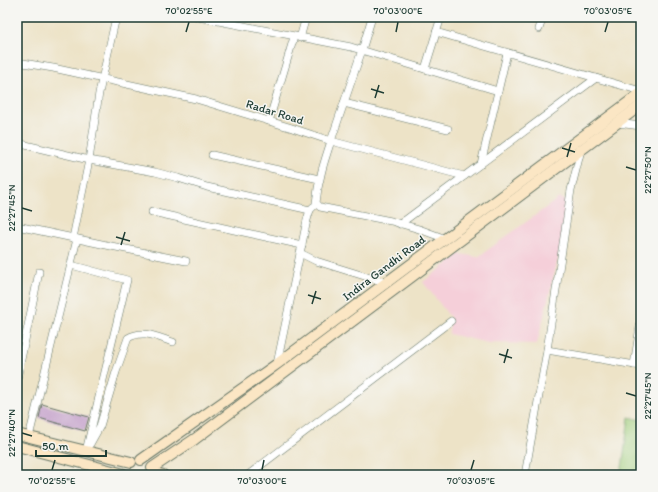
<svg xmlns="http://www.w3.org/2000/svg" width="658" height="492" font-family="Itim,sans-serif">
  <rect width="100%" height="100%" fill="#f6f6f2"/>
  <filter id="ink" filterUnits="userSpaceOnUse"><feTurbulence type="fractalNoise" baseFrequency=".025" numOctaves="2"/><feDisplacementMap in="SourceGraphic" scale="8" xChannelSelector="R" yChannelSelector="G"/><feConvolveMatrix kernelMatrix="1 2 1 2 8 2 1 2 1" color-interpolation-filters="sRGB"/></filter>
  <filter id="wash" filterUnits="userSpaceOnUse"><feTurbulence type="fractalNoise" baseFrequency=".012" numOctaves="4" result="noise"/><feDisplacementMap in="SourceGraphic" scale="16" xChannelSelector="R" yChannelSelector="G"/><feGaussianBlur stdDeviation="0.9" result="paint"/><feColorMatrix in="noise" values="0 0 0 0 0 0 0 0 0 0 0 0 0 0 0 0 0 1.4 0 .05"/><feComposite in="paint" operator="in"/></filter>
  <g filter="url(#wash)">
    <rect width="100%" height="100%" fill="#ede3c7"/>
    <!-- built -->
    <path fill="#f5cfd9" d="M559,198L572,203L537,344L488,343L449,334L450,317L423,282L460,254L478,257Z"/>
    <!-- green -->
    <path fill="#a1ce7b" stroke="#608658" d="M629,417L641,420V475H621Z"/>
    <g id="blocks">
      <!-- building -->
      <path fill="#c29ec9" d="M42,404L89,417L85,431L39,418Z"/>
    </g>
  </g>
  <g filter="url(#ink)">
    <use href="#blocks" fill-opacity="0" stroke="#677767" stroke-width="1"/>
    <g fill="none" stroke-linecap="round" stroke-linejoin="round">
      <defs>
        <g id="street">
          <path d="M198,17L351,47L498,91"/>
          <path d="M372,17L362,50L331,141L464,176"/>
          <path d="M539,29L543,17"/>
          <path d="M436,32L641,91"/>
          <path d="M300,38L306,17"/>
          <path d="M17,62L53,68L196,99L292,128L331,141C324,162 318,181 316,203L320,207L391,221L419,229L446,239"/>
          <path d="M425,69L441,17"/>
          <path d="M344,103L448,129"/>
          <path d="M269,121L294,37"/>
          <path d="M617,123L641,126"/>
          <path d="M17,143L89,160L155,172L178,178L207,187L310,210"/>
          <path d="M212,155L319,179"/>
          <path d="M481,164L507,53"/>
          <path d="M152,212L302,245"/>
          <path d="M400,224L596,78"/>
          <path d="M17,226L111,246L186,261"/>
          <path d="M73,238L89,160L99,93L116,17"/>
          <path d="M300,253L316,261L387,283"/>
          <path d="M71,265L127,280L86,451"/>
          <path d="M547,350L641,366"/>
          <path d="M277,364L307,220L310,210L313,207"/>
          <path d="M634,365L641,320"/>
          <path d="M17,379L39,272"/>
          <path d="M29,437L77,239"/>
          <path d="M90,444L100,426L116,372L128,338C143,329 157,337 173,342"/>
          <path d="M96,475L105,469"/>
          <path d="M248,475L451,321"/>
          <path d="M525,475L547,350L571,190L581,150"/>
        </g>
        <g id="secondary">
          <path d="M17,434L131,462"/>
          <path d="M17,446L124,474"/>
          <path d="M141,460L277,364L641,93"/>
          <path d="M152,468L195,439L641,105"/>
          <path d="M153,473L163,475"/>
        </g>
      </defs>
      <!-- street casing -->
      <use href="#street" stroke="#677767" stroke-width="8"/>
      <!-- secondary casing -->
      <use href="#secondary" stroke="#677767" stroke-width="12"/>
      <!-- street -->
      <use href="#street" stroke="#fff" stroke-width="7"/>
      <!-- secondary -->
      <use href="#secondary" stroke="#fbe6c4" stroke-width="10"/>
    </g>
  </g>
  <!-- ticks -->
  <path fill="none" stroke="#1f3d34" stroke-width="1.5" d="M186,32L189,22M396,32L398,22M605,32L608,22M371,89L384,93M375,98L379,85M562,148L575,152M567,157L571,143M626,167L636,170M22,208L32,211M116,237L130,241M121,245L125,232M308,295L321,299M312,304L316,291M499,354L512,358M504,363L508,349M626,393L636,396M22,433L32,436M52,470L55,460M262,470L264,460M471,470L474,460"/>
  <g text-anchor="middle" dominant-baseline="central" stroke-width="3" stroke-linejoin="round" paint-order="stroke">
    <!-- street labels -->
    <g font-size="12" fill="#1f3d34" stroke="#f6f6f2">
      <text transform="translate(275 112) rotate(17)">Radar Road</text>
      <text transform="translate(384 268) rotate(-37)">Indira Gandhi Road</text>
    </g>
  </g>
  <!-- margin -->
  <rect width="658" height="492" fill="none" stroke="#f6f6f2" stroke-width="44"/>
  <!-- scale -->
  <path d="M36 450v6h70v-6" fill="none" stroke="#1f3d34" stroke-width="2"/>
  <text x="42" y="450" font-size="12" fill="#1f3d34" stroke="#f6f6f2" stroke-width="3" paint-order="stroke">50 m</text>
  <rect x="22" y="22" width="614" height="448" fill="none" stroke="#1f3d34" stroke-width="1.5"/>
  <g font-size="10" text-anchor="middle" fill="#1f3d34">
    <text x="189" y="14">70°02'55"E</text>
    <text x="398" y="14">70°03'00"E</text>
    <text x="608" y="14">70°03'05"E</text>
    <text transform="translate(647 170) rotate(-90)" y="4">22°27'50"N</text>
    <text transform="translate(11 208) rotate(-90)" y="4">22°27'45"N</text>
    <text transform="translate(647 396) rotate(-90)" y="4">22°27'45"N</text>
    <text transform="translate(11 433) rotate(-90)" y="4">22°27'40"N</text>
    <text x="52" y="484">70°02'55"E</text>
    <text x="262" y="484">70°03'00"E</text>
    <text x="471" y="484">70°03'05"E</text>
  </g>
</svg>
